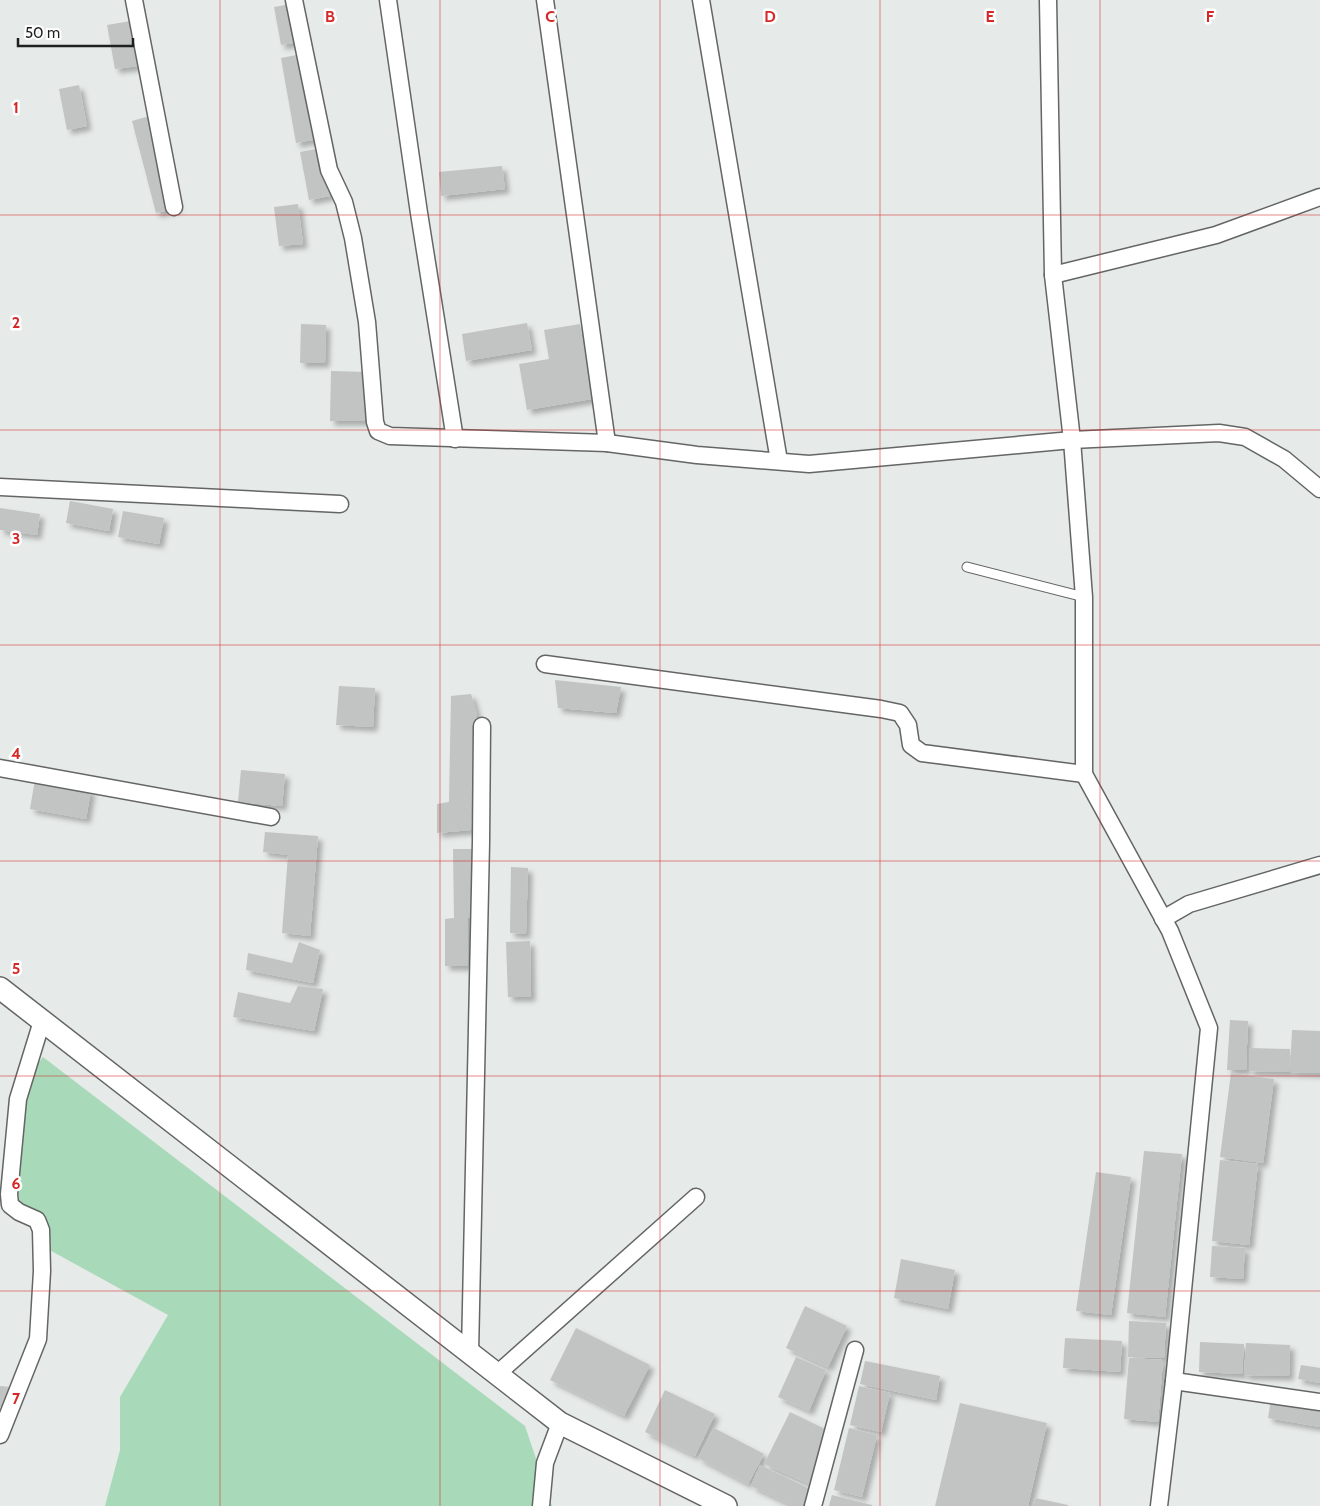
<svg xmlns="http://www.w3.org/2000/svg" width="1320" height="1506" font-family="Cabin,sans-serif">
  <defs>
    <filter id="shadow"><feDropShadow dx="4.5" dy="4.5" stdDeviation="2.5" flood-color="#0004"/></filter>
  </defs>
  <rect width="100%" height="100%" fill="#e6eae8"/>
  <!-- green -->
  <path fill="#a8daba" d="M43,1057L525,1426L552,1506H105L120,1450V1397L168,1315L44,1247L15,1205L27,1077Z"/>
  <!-- building -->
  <g fill="#c1c4c2" filter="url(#shadow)">
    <path d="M291,4L298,42L281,45L274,7Z"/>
    <path d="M131,21L138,66L115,69L107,25Z"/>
    <path d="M302,54L318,139L296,143L281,58Z"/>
    <path d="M79,85L87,126L67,130L59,89Z"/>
    <path d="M153,115L177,208L156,213L132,121Z"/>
    <path d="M321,148L330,196L309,200L300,152Z"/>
    <path d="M502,166L505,189L441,196L439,172Z"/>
    <path d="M298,204L303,244L279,246L274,207Z"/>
    <path d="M527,323L532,350L466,361L462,334Z"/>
    <path d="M301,324L326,325L325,363H300Z"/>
    <path d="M580,324L592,399L527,410L519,364L549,359L544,330Z"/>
    <path d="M331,371L366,372L365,421H330Z"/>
    <path d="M70,501L113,509L109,531L66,523Z"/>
    <path d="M0,508L40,514L37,535L0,530Z"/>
    <path d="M123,511L164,518L159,544L118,537Z"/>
    <path d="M555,680L621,687L616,713L558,708Z"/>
    <path d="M339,686L375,688L373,727L336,725Z"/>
    <path d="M471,694L477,715L471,830L437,833V804L449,802L451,696Z"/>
    <path d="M241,770L285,774L282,806L238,802Z"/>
    <path d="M35,779L91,790L86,819L30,809Z"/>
    <path d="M265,832L318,836L310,936L282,933L288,855L263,852Z"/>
    <path d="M453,849H473V918H468V966H445V919L454,918Z"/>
    <path d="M511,867L528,868L526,934L510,933Z"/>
    <path d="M530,941L531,997H508L506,942Z"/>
    <path d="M299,942L320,950L313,983L246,970L248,953L292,963Z"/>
    <path d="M298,986L323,989L314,1031L233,1017L238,992L290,1003Z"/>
    <path d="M1230,1020L1248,1021L1246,1070H1227Z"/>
    <path d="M1292,1030L1320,1031V1073L1290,1072Z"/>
    <path d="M1249,1048L1290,1049L1289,1072L1249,1071Z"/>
    <path d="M1231,1073L1274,1079L1263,1163L1220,1157Z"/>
    <path d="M1144,1151L1182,1154L1165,1317L1127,1313Z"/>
    <path d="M1220,1160L1258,1164L1249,1245L1212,1241Z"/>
    <path d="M1096,1172L1131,1177L1111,1315L1076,1311Z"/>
    <path d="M1212,1246L1245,1248L1243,1279L1210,1277Z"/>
    <path d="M901,1259L955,1270L948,1309L894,1298Z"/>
    <path d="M805,1306L847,1326L828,1367L786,1348Z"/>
    <path d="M1129,1321L1166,1323L1164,1358L1128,1357Z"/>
    <path d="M576,1328L650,1365L624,1416L550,1380Z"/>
    <path d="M1065,1338L1122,1341L1120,1372L1063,1368Z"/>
    <path d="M1200,1342L1244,1344L1242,1374L1199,1372Z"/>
    <path d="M1246,1343L1290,1345L1289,1376L1244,1375Z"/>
    <path d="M796,1357L826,1370L809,1411L778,1397Z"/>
    <path d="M1129,1358L1163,1360L1158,1422L1124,1419Z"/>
    <path d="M865,1361L940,1376L936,1400L860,1384Z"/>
    <path d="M1301,1365L1320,1368V1383L1298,1379Z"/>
    <path d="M0,1386L11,1387L8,1408L0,1407Z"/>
    <path d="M859,1386L890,1393L881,1432L850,1425Z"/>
    <path d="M665,1390L715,1414L695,1456L645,1432Z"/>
    <path d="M1271,1399L1320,1408V1427L1268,1418Z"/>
    <path d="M960,1403L1047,1423L1028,1506H935Z"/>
    <path d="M790,1412L825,1429L810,1484L764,1464Z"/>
    <path d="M714,1428L764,1454L748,1484L698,1458Z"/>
    <path d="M849,1428L877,1435L862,1497L834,1490Z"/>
    <path d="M760,1465L810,1489L802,1506H793L751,1486Z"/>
    <path d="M832,1495L872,1505V1506H829Z"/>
    <path d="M1035,1498L1068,1505V1506H1033Z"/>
  </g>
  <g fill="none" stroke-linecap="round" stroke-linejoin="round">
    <defs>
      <path id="service" d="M967,567L1084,597"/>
      <g id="minor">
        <path d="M134,0L174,207"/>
        <path d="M294,0L329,170L344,202L353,238L367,322L375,422L378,431L390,436L607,443L697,455L809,464L1072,440L1219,433L1245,437L1284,459L1320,489"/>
        <path d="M388,0L419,213L455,439"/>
        <path d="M545,0L607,443"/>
        <path d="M701,0L779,461"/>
        <path d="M1048,0L1053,275L1072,440L1084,597V774L1170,931L1209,1028L1174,1381L1159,1506"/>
        <path d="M1053,275L1216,235L1320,197"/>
        <path d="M0,487L340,504"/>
        <path d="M545,664L881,709L900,713L908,725L911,745L922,753L1084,774"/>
        <path d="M0,768L271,817"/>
        <path d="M1163,919L1189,904L1320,865"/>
        <path d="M470,1353L481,842L482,726"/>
        <path d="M497,1374L696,1197"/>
        <path d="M1174,1381L1320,1402"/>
        <path d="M0,1435L38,1339L42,1271L41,1230L37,1220L19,1212L10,1205L9,1194L18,1099L42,1021"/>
        <path d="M541,1506L545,1463L560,1423"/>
        <path d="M813,1506L855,1350"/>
      </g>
      <path id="tertiary" d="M0,988L560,1423L726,1506"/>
    </defs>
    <!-- service casing -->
    <use href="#service" stroke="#636664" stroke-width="11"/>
    <!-- minor casing -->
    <use href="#minor" stroke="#636664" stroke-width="19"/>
    <!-- tertiary casing -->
    <use href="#tertiary" stroke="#636664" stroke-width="24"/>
    <!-- service -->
    <use href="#service" stroke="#fff" stroke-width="9"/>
    <!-- minor -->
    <use href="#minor" stroke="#fff" stroke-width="16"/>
    <!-- tertiary -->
    <use href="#tertiary" stroke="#fff" stroke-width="21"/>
  </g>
  <!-- grid -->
  <path fill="none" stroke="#d62828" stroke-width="1" stroke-opacity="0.55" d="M220,0V1506M440,0V1506M660,0V1506M880,0V1506M1100,0V1506M0,215H1320M0,430H1320M0,645H1320M0,861H1320M0,1076H1320M0,1291H1320"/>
  <g font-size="16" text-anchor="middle" font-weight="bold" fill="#d62828" stroke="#fff" stroke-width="5" stroke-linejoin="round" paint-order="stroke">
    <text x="330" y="22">B</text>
    <text x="550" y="22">C</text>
    <text x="770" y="22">D</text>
    <text x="990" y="22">E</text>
    <text x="1210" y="22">F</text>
    <text x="16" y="113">1</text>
    <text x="16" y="328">2</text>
    <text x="16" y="544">3</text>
    <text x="16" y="759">4</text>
    <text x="16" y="974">5</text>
    <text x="16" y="1189">6</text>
    <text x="16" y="1404">7</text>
  </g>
  <!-- scale -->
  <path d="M18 38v8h115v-8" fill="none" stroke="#1e201f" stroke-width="2.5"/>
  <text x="25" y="38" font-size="15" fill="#1e201f" stroke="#ffffff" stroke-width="4" paint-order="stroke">50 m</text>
</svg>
